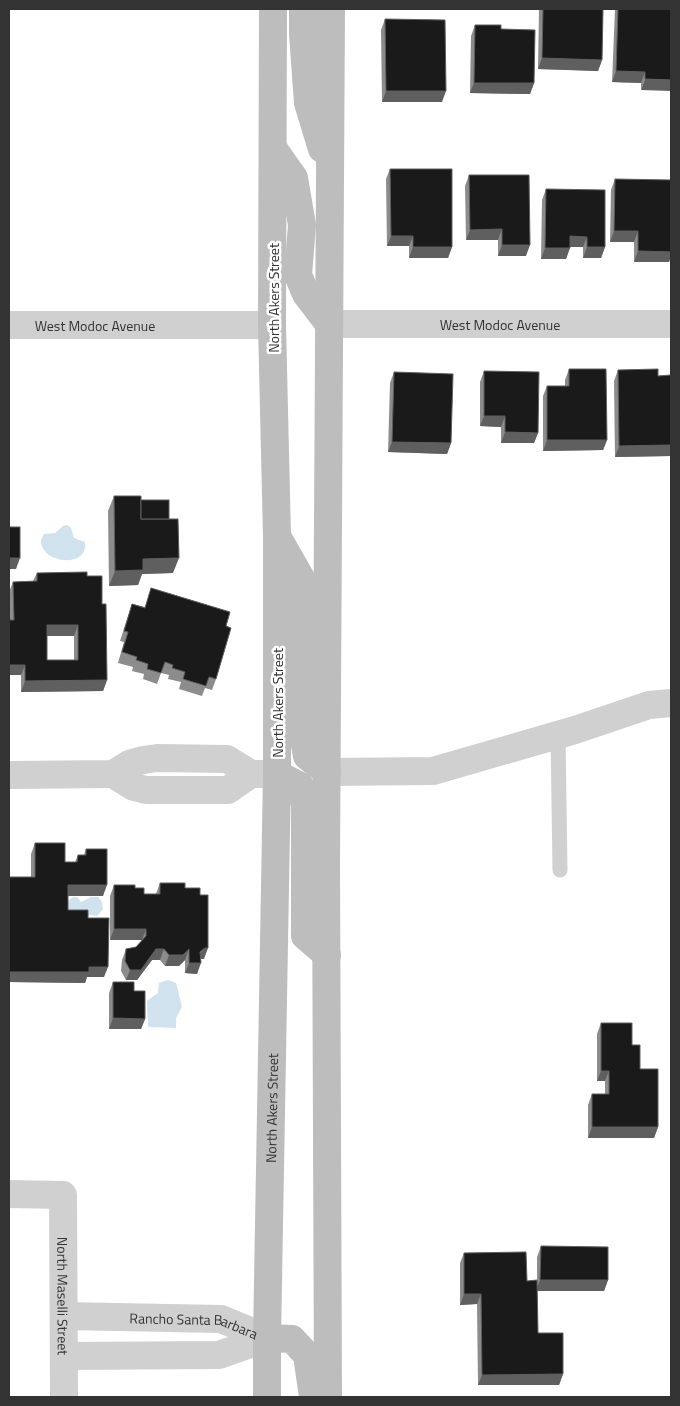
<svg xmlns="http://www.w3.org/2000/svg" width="680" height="1406" font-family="'Titillium Web',sans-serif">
  <rect width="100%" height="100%" fill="#fff"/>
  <!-- water -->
  <g fill="#cfe2ee">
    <path d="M67,525L71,528L74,538L85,542C89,569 40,564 41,540L44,534L55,533L63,526Z"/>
    <path d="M74,897H77L81,902L91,897H98L102,902L103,909L97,916L90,915L86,917L69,916L67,904L70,899Z"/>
    <path d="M168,980L176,983L182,1007L176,1018V1028L148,1027L147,1001L158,993L159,983Z"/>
  </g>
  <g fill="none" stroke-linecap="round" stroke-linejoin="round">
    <!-- lane -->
    <path stroke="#d0d0d0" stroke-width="15" d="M558,735L560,870"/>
    <!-- street -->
    <g stroke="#d0d0d0" stroke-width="28">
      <path id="s1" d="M329,324H671"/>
      <path id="s2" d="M9,325H272"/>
      <path d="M327,772L433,771L575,730L649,705L671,703"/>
      <path d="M113,774L134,787L146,790H228L251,774"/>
      <path d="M9,775L113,774L129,764L143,760L157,758L227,759L251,774H277"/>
      <path id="s3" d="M9,1194L63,1195L64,1397"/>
      <path id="s4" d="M64,1316L221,1319L267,1338"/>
      <path d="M64,1356L219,1355L267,1338"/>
    </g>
    <!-- secondary -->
    <g stroke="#bdbdbd" stroke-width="28">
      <path d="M303,9V34L308,103L322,149"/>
      <path d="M273,148L294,178L302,225L298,275L306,294L329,324"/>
      <path d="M278,538L303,582L302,728L307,756L327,772"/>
      <path d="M277,774L300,786L305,805V936L327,955"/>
      <path d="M267,1338L292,1339L307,1355L313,1397"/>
      <path id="s5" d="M267,1397V1338L277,774V537L272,325L273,9"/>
      <path d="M328,1397L326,864L331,9"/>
    </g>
  </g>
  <!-- wall -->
  <g fill="#8c8c8c" fill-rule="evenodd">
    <path d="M539,9H603L602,60L598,71L538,69Z"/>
    <path d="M615,9H671L641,90V83L612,82Z"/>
    <path d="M385,19L442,102H382L381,30Z"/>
    <path d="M475,25L501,29L534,83L530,94L470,93L471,36Z"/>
    <path d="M390,169L452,247L448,258H409V246H387L386,179Z"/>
    <path d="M469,175L526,256H498V240H466L465,186Z"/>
    <path d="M615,179L669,262H634V242H610L611,190Z"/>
    <path d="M546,189L605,247L601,258H583V247H570L566,259H541L542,200Z"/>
    <path d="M569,369L607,440L603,450L543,451V396L547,386H565V380Z"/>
    <path d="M618,370L658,376L671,375V456L615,457L614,381Z"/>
    <path d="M484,371L538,433L534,443H501V427L480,426V382Z"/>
    <path d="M394,372L451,443L447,454L388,452L390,383Z"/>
    <path d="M114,496L141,500L169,519L173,573L142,574L138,585L109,586L108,511Z"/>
    <path d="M37,573L87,576L102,604L107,680L103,691L21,692V675H9V592L13,582L33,581ZM47,636H74V660H47Z"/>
    <path d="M151,588L226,626L216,679L212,690L205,688L202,696L179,689L181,682L168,679L169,675L161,673L157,684L143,679L144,674L132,671L133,667L118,663L124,642L120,641L132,604L145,607Z"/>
    <path d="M35,843L65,862H75L78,855H84L86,849L103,896H68V910L88,918L104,977H87L85,983L9,982V877H31V854Z"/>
    <path d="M160,883L185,888L204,959H200L197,974L185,973V960L179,966H165L160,960H152L137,980H126L121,971L122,960L126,949L136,947L142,940H110V896L114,885L135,888L144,894H156Z"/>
    <path d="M113,982L145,1019L141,1029H109V993Z"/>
    <path d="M601,1023L632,1045L658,1127L654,1138H588V1105L592,1094H605V1081H597V1034Z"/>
    <path d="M541,1246L608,1280L604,1291H537L538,1333L563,1374L559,1385H478L477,1304L460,1305V1263L464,1253L527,1281L537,1280V1257Z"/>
  </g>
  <!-- shaded-wall -->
  <g fill="#5f5f5f">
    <path d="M542,58L602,60L598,71L538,69Z"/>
    <path d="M616,71L645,72L641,83L612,82Z"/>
    <path d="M645,79L671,80V91L641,90Z"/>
    <path d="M474,83H534L530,94L470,93Z"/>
    <path d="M386,91H446L442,102H382Z"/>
    <path d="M502,229L498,240H466L470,230Z"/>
    <path d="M614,231H638L634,242H610Z"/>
    <path d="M391,236H413L409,246H387Z"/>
    <path d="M570,236L587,237L583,247H566Z"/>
    <path d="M502,245H530L526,256H498Z"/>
    <path d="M413,247H452L448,258H409Z"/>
    <path d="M587,247H605L601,258H583Z"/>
    <path d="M545,248H570L566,259H541Z"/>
    <path d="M638,251L671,252V257L669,262H634Z"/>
    <path d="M484,416H505L501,427L480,426Z"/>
    <path d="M505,432L538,433L534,443H501Z"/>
    <path d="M547,440H607L603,450L543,451Z"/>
    <path d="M392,442L451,443L447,454L388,452Z"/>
    <path d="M671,445V456L615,457L619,446Z"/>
    <path d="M9,558H20L16,569H9Z"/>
    <path d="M179,558L173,573L142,574L138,585L109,586L115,571L143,559Z"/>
    <path d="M47,625H78L74,636H43Z"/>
    <path d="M9,665H25L21,675H9Z"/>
    <path d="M107,680L103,691L21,692L25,681Z"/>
    <path d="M68,885H107L103,896H64Z"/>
    <path d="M114,929H146L142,940H110Z"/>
    <path d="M205,948H208L204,959H201V963L197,974L185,973L189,963Z"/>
    <path d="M156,949H164L160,960H152L137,980H126L130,970Z"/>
    <path d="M189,949L185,960L179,966H165L169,955Z"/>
    <path d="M89,967H108L104,977H87L85,983L9,982V972Z"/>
    <path d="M113,1018L145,1019L141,1029H109Z"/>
    <path d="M601,1071H609L605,1081H597Z"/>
    <path d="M592,1127H658L654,1138H588Z"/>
    <path d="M540,1280H608L604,1291H536Z"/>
    <path d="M464,1294H481L477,1304L460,1305Z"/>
    <path d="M563,1374L559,1385H478L482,1375Z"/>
  </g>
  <!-- building -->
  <g fill="#1a1a1a" stroke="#5f5f5f" fill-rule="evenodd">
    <path d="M543,9H603L602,60L542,58Z"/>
    <path d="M618,9H671V80L645,79V72L616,71Z"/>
    <path d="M385,19L445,20L446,91H386Z"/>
    <path d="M475,25H501V29L535,30L534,83H474Z"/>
    <path d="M390,169H452V247H413V236H391Z"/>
    <path d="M469,175H529L530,245H502V229L470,230Z"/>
    <path d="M615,179L671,180V252L638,251V231H614Z"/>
    <path d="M546,189L605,190V247H587V237L570,236V248H545Z"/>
    <path d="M569,369H606L607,440H547V386H569Z"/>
    <path d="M658,369V376L671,375V445L619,446L618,370Z"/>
    <path d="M484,371L539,372L538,433L505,432V416H484Z"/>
    <path d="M394,372L453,374L451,443L392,442Z"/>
    <path d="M114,496H141V519H178L179,558L143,559V570L115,571Z"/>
    <rect x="141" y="500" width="28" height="19"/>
    <rect x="9" y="527" width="11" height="31"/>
    <path d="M87,572V576H102V604H106L107,680L25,681V665H9V620H14L13,582L37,581V573ZM47,625H78V660H47Z"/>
    <path d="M151,588L230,612L226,626L231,628L216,679L209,677L206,686L183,679L185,672L172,668L173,665L165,662L161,673L147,669L148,664L136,660L137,657L122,652L128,632L124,631L132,604L145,608Z"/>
    <path d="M35,843H65V862H77L78,855H86V849H107V885H68V910H88V918H109L108,967H89V972H9V877H35Z"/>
    <path d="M160,883H185V888H200V895H208V948H205L200,952L201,963H189V949L183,955H169L164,949H156L141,970H130L125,961L126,949L136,947L146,936V929H114V885H135V888H144V894H160Z"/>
    <path d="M113,982H134V991H145V1019L113,1018Z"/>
    <path d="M601,1023H632V1045H640V1069H658V1127H592V1094H609V1071H601Z"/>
    <path d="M541,1246L608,1247V1280H540Z"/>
    <path d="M526,1252L527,1281L537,1280L538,1333H563V1374L482,1375L481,1294H464V1253Z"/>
  </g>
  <g text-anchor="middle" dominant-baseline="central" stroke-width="5" stroke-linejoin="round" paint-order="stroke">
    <!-- street labels -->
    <g font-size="14" fill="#333" stroke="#fff">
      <text transform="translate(273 298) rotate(-90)">North Akers Street</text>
      <text stroke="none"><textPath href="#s1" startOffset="171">West Modoc Avenue</textPath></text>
      <text stroke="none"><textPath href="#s2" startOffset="86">West Modoc Avenue</textPath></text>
      <text transform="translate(277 703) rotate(-90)">North Akers Street</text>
      <text stroke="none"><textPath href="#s5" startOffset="289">North Akers Street</textPath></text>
      <text stroke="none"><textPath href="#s3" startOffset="155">North Maselli Street</textPath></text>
      <text stroke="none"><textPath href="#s4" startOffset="131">Rancho Santa Barbara</textPath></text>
    </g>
  </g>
  <!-- border -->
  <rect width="680" height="1406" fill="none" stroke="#333333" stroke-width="20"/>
</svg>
